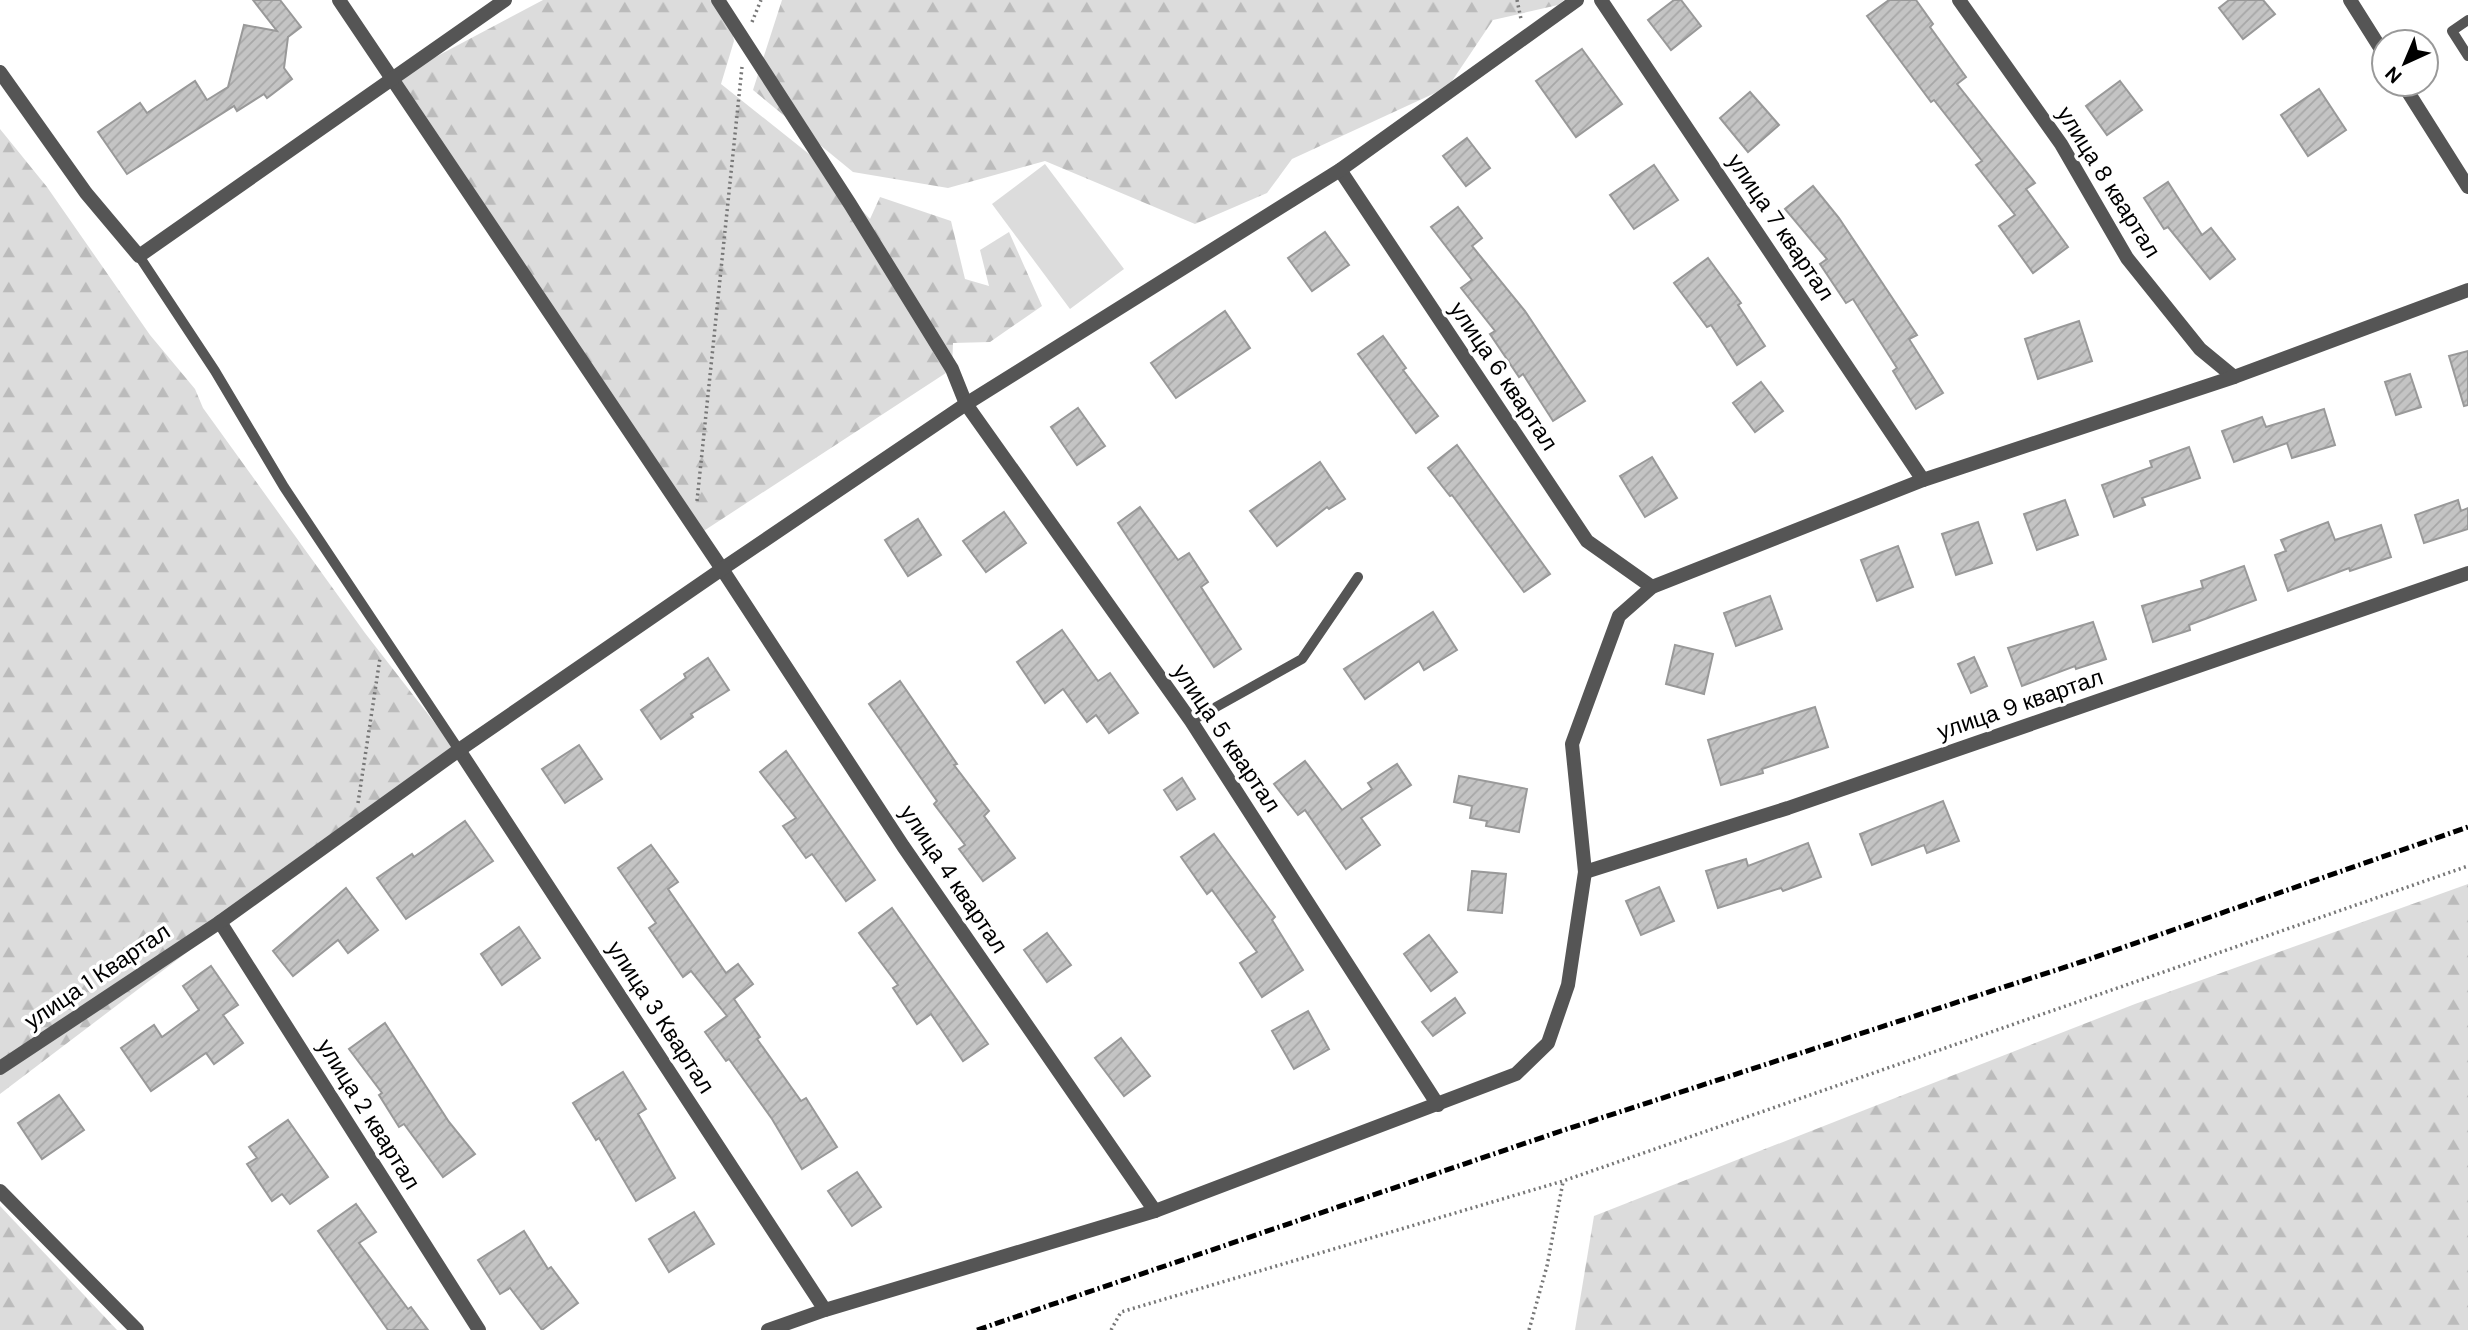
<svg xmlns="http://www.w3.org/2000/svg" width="2468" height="1330" font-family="'DM Sans',sans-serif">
<defs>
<pattern id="forest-firs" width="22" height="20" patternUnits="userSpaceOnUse" patternTransform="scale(1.75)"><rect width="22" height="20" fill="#dcdcdc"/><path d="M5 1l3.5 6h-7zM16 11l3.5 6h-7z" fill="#bbb"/></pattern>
<pattern id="building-hatch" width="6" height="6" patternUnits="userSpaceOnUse" patternTransform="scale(1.75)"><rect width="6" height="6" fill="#c4c4c4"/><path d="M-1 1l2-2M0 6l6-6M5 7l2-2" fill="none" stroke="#a7a7a7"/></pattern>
</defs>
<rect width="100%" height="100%" fill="#fff"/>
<!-- green -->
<path fill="#dcdcdc" d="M1045,164l79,105 -54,40 -78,-105z"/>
<!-- forest -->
<g fill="url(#forest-firs)">
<path d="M543,0h183l8,41 -13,43 93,74 56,61 10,-22 71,24 14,58 24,7 -9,-36 29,-18 33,74 -52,36 -37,1 -1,26 -253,165 -305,-455z"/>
<path d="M782,0h782l-6,5 -65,15 -45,67 -156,72 -25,34 -72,31 -150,-63 -97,27 -95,-16 -100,-82z"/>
<path d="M0,129l47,58 103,148 45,54 8,19 162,225 90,116 -455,345z"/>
<path d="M2468,884v446h-893l19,-114 541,-212z"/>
<path d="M0,1206l117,124h-117z"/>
</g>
<!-- building -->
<g fill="url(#building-hatch)" stroke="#999" stroke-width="2">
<path d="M253,0h27l21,27 -13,10 -4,31 8,11 -25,19 -3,-4 -27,17 -3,-5 -107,68 -29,-42 42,-29 7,10 48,-32 12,19 21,-13 16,-62 33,6z"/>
<path d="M1674,0h7l20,26 -30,24 -23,-30z"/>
<path d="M1889,0h27l17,24 -3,3 36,50 -9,7 78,99 -9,6 42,58 -35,26 -34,-47 16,-11 -39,-50 6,-4 -48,-61 -3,2 -64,-86z"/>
<path d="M2229,0h34l12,14 -32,25 -24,-31z"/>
<path d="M1582,49l40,55 -46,33 -40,-56z"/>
<path d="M2120,81l22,29 -35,25 -21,-29z"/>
<path d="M2319,89l27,41 -38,26 -27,-41z"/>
<path d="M1750,92l29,33 -31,27 -28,-34z"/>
<path d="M1467,138l23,30 -24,18 -23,-30z"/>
<path d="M1654,165l24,35 -44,29 -24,-34z"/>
<path d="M2168,182l34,53 9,-7 24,31 -25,20 -42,-52 -4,2 -20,-31z"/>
<path d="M1813,186l26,32 78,117 -8,4 34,54 -27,16 -23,-38 4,-3 -44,-69 -7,4 -26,-39 7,-5 -42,-50z"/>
<path d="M1458,207l24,31 -10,8 53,65 60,90 -32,20 -30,-47 -4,3 -29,-43 5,-3 -34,-43 11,-8 -41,-53z"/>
<path d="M1325,232l24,33 -37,26 -24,-33z"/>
<path d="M1708,258l33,45 -3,2 27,41 -28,19 -26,-40 -4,2 -33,-44z"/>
<path d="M1225,311l25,37 -74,50 -25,-35z"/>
<path d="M2079,321l13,40 -54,18 -13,-40z"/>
<path d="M1383,336l23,32 -3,2 35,46 -22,17 -58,-79z"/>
<path d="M2468,351v54l-4,1 -15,-50z"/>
<path d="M2410,374l11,33 -25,8 -11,-33z"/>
<path d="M1761,382l22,29 -28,21 -22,-29z"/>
<path d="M1078,408l27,38 -28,19 -26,-38z"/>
<path d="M2324,409l11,36 -43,13 -5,-15 -53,19 -12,-31 40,-14 4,10z"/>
<path d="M1457,445l93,129 -26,18 -72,-97 -2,1 -22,-28z"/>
<path d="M2189,447l11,31 -58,20 3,7 -31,12 -12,-32 50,-18 -2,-6z"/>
<path d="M1652,457l25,41 -32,19 -25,-41z"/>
<path d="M1320,462l25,37 -16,10 -2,-2 -50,39 -27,-35z"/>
<path d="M2065,500l13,35 -41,15 -13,-36z"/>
<path d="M2458,500l3,11 7,-3v21l-44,14 -9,-28z"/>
<path d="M1140,507l38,53 11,-7 19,29 -7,5 40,62 -27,18 -96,-144z"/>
<path d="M1004,512l22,31 -40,29 -23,-31z"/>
<path d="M918,519l23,36 -33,21 -23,-36z"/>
<path d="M1978,522l14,41 -36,12 -14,-41z"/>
<path d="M2328,522l7,18 46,-15 10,32 -41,14 -1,-3 -61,23 -13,-36 11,-4 -5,-11z"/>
<path d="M1898,546l15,41 -36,14 -16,-41z"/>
<path d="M2244,566l12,34 -67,25 1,5 -37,12 -11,-36 61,-18 -2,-7z"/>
<path d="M1770,596l12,33 -46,17 -12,-33z"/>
<path d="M1433,612l24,38 -33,20 -5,-9 -54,38 -21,-30z"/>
<path d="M2093,622l13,37 -30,10 -1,-3 -53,20 -14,-38z"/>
<path d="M1062,630l36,51 12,-8 28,40 -29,20 -13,-18 -9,7 -24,-33 -18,14 -28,-41z"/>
<path d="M1675,645l38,9 -9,40 -38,-10z"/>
<path d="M1974,657l13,29 -16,7 -13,-29z"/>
<path d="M708,658l21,32 -38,24 2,3 -32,22 -20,-29 45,-32 -2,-4z"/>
<path d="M900,681l57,83 -3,1 35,46 -5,5 31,42 -32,23 -24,-32 6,-4 -31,-41 3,-3 -68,-97z"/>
<path d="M1815,707l13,40 -66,22 1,4 -42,12 -13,-45z"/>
<path d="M579,745l23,34 -37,24 -23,-34z"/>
<path d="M786,751l89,129 -29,21 -34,-47 -6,4 -23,-32 13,-8 -36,-46z"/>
<path d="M1305,761l37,49 30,-21 -4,-6 29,-19 14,21 -50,33 19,27 -34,24 -41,-59 -7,5 -24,-31z"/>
<path d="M1459,776l68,13 -8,43 -33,-6 1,-5 -17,-3 2,-12 -18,-4z"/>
<path d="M1182,778l13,21 -18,11 -13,-20z"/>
<path d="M1943,801l16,40 -32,12 -3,-8 -52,20 -12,-31z"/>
<path d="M465,821l28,40 -87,58 -29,-41 35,-24 2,3z"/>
<path d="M1214,834l61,83 -3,3 31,50 -41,27 -22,-34 17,-11 -45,-62 -5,4 -26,-37z"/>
<path d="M1808,843l13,34 -38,14 -2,-3 -63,20 -12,-37 40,-12 2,7z"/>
<path d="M651,845l27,37 -10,7 58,84 12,-9 15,20 -19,15 26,38 -3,2 44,62 5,-3 31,49 -35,22 -30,-50 -43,-60 -3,2 -21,-29 22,-16 -36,-45 -8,6 -34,-49 7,-5 -38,-55z"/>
<path d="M1472,871l34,3 -4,39 -34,-3z"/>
<path d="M1659,887l15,34 -33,14 -15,-34z"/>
<path d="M346,888l32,42 -30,23 -10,-13 -45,36 -20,-25z"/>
<path d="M892,908l96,136 -25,17 -32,-47 -14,10 -24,-36 5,-3 -39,-52z"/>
<path d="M519,927l21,31 -38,27 -21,-31z"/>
<path d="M1047,933l24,32 -24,17 -23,-32z"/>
<path d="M1429,935l28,37 -26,19 -27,-37z"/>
<path d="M211,966l27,39 -15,10 20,28 -29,21 -8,-11 -55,38 -30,-43 33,-23 8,12 37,-27 -16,-24z"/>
<path d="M1455,998l10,15 -32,23 -11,-14z"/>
<path d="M1308,1011l21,38 -35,20 -22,-38z"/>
<path d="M385,1023l64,99 26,32 -32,23 -39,-53 -5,3 -20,-32 3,-2 -33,-44z"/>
<path d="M1121,1038l29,38 -26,20 -29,-38z"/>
<path d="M623,1072l23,37 -8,5 37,64 -39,23 -37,-63 -3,2 -23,-37z"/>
<path d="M59,1095l25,35 -42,29 -24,-36z"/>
<path d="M288,1120l40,57 -38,27 -8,-10 -10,7 -25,-37 10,-6 -8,-11z"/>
<path d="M857,1172l24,35 -29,19 -24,-35z"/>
<path d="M356,1204l20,28 -17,11 49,66 3,-2 17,23h-40l-70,-99z"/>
<path d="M694,1212l20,32 -45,28 -20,-33z"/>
<path d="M524,1231l24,38 3,-2 27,36 -36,27 -32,-42 -10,6 -22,-34z"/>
</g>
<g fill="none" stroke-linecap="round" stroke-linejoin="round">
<!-- path -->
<g stroke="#777" stroke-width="3.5" stroke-dasharray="2 3.5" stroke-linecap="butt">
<path d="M1517,0l4,19"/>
<path d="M752,22l9,-22"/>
<path d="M697,501l45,-434"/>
<path d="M358,803l22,-145"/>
<path d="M1111,1330l10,-18 442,-131 905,-315"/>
<path d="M1529,1330l18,-64 16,-84"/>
</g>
<!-- service -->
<g stroke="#555" stroke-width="10">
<path d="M2468,20l-16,11 16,25"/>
<path d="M139,256l76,115 69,116 175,263"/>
<path d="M1191,721l111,-62 56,-82"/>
</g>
<!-- minor -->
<g stroke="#555" stroke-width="14">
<path d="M339,0l383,569 181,277 252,365"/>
<path d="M718,0l132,204 102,165 14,35 225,317 247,384"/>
<path d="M1601,0l322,480"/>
<path d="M1959,0l102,144 66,114 73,91 34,28"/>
<path d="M2350,0l34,54"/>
<path d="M0,72l86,121 53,63 366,-256"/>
<path d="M2403,84l65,103"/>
<path d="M1340,170l247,371 65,46"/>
<path d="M459,750l366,560"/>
<path d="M1585,872l203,-64 680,-235"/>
<path d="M220,922l259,408"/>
<path d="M0,1068l220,-146 239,-172 263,-181 244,-165 374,-234 237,-170"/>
<path d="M0,1191l137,139"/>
<path d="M768,1330l57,-20 330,-99 361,-137 32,-31 20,-58 17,-113 -13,-128 47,-128 33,-29 271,-107 311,-103 234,-87"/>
</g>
<!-- rail -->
<path stroke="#000" stroke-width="5" stroke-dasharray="10 3.5 2 3.5" stroke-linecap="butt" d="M977,1330l584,-199 523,-170 384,-134"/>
</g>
<g text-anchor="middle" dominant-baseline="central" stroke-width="7" stroke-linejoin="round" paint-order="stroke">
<!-- street labels -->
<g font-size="23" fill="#000" stroke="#fff">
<text transform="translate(2109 182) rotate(58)">улица 8 квартал</text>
<text transform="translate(1781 227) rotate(56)">улица 7 квартал</text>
<text transform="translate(1504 376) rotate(56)">улица 6 квартал</text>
<text transform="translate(2020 704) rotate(-19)">улица 9 квартал</text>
<text transform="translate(1227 738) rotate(56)">улица 5 квартал</text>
<text transform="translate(954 879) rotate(56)">улица 4 квартал</text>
<text transform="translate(97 976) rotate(-34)">улица 1 Квартал</text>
<text transform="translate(661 1017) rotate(57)">улица 3 Квартал</text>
<text transform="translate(369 1114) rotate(58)">улица 2 квартал</text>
</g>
</g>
<!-- north arrow -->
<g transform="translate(2405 63) rotate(224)"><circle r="33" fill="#ffffff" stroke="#999999" stroke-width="2"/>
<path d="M0-5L12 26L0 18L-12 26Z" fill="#000000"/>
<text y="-10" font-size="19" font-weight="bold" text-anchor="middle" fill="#000000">N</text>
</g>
</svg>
